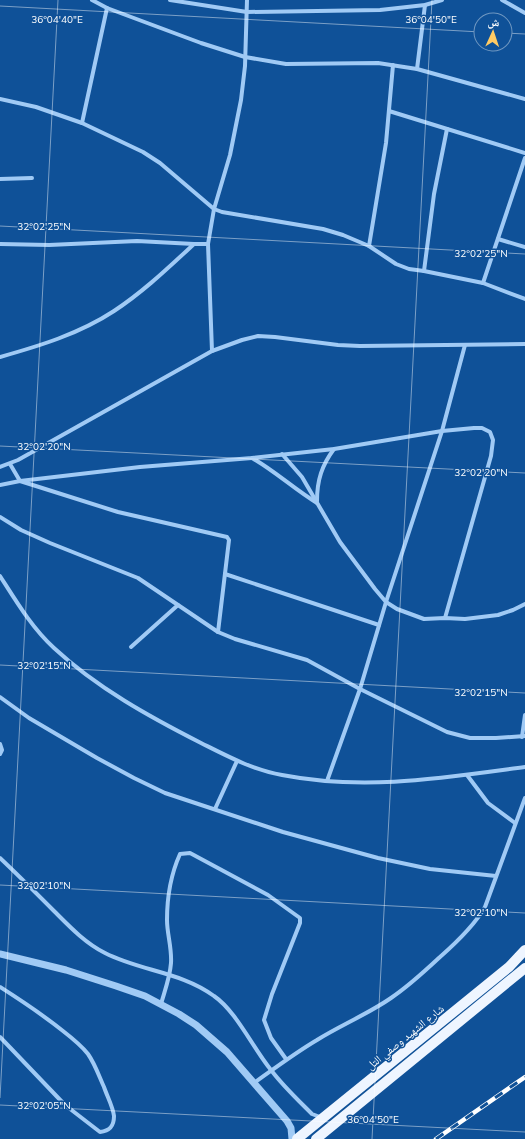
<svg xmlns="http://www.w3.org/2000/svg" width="525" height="1139" font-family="Mulish,'Noto Naskh Arabic',sans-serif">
<rect width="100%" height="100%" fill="#0f5198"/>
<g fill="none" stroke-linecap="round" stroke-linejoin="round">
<!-- minor -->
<g stroke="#a0caf5" stroke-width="4">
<path d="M92,0l15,8 59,22 35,13 44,14 41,7 92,-1 39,6 108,30"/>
<path d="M170,0l77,12 133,-2 45,-5 17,-5"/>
<path d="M502,0l23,13"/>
<path d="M417,69l8,-64"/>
<path d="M0,99l36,8 46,16 61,29 17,11 54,46 8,3 101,17 20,6 26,11 27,18 13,5 15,2 59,12 42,16"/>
<path d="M389,111l136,42"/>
<path d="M82,123l25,-115"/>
<path d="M0,179l32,-1"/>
<path d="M498,239l27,8"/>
<path d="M0,244l49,1 88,-4 57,3h14"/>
<path d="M369,246l17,-103 7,-78"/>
<path d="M424,271l10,-77 13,-65"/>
<path d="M483,283l42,-125"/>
<path d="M212,351l-4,-107 6,-35 16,-54 11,-55 4,-34 2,-66"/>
<path d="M0,357c39,-11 79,-23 114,-46 29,-19 54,-43 80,-67"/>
<path d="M282,454l20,23 38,65 35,47 11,13 11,7 27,10 21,-1 20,1 33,-4 15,-5 12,-6"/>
<path d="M252,458c23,13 42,31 65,45"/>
<path d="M10,464l10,17 98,31 109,25 2,3 -11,92"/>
<path d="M0,467l18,-7 194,-109 30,-11 16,-4 17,1 63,8 22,1 165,-2"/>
<path d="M0,485l20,-4 120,-14 112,-9 82,-9 108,-18 32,-3h8l8,4 3,8 -2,16 -46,162"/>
<path d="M317,501c0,-21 5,-36 17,-52"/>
<path d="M0,517l21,13 29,13 88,35 80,54 17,7 72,21 53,29 87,43 23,6h26l29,-2"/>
<path d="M225,574l154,51"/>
<path d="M0,576c16,25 32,52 54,72 43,40 96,69 147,95 26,13 52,27 81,32 82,16 161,3 243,-8"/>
<path d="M131,647l47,-42"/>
<path d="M0,697l29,21 68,40 37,20 31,15 118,39 95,26 52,11 66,7"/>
<path d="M522,737l3,-22"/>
<path d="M0,744l2,6 -2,4"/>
<path d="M467,775l21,28 27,20"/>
<path d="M327,781l33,-92 26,-87 56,-171 23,-86"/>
<path d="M215,809l22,-48"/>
<path d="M0,858c18,17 36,35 54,53 15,15 31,32 51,42 35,18 77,19 109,43 22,15 39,52 57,74 12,16 27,30 41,44l8,3"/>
<path d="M0,987c22,14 43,28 63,44 9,7 18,14 25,23 7,10 11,22 16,33 3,9 9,20 10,29 0,10 -4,15 -14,16l-35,-27 -65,-68"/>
<path d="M161,1004c4,-14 9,-27 10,-41 1,-15 -4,-29 -4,-43 0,-21 4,-46 13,-66l10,-1 78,42 32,23v5l-28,71 -8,26 7,18 15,21"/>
<path d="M254,1083c21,-15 41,-30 63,-43 24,-15 51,-26 74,-42 18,-12 34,-27 49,-41 17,-15 34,-31 45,-50l40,-109"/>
</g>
<!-- tertiary -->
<path stroke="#a0caf5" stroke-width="7" d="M0,954l66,16 50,16 29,10 34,18 17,11 31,27 60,69 4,7 1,11"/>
<!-- primary -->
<g stroke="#eef5ff" stroke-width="10">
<path d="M297,1139l212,-172 16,-17"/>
<path d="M316,1139l209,-171"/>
</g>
<!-- rail casing -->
<g stroke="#fff" stroke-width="4.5">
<path id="rail" d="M436,1139l89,-62"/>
</g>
<!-- rail -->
<use href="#rail" stroke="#0f5198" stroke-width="3" stroke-dasharray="9" stroke-linecap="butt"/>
</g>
<!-- ticks -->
<path fill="none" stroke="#fff" stroke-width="1" stroke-opacity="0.45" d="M0,6l481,26M505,33l20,1M0,226l525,28M0,446l525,27M0,665l525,28M0,885l525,28M0,1098l58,-1098M0,1105l525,27M372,1139l60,-1139"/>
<g text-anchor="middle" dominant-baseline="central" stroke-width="3" stroke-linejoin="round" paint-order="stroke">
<!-- street labels -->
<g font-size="11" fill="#fff" stroke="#0f5198">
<text transform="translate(405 1037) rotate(-39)">شارع الشهيد وصفي التل</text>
</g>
</g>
<g font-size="10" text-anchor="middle" fill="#fff" stroke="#0f5198" stroke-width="3" stroke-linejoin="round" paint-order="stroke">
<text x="57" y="23">36°04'40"E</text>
<text x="431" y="23">36°04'50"E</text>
<text x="44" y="230">32°02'25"N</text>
<text x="481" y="257">32°02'25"N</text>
<text x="44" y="450">32°02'20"N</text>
<text x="481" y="476">32°02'20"N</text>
<text x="44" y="669">32°02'15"N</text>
<text x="481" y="696">32°02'15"N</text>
<text x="44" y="889">32°02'10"N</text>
<text x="481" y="916">32°02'10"N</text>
<text x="44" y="1109">32°02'05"N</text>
<text x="373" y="1123">36°04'50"E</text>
</g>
<!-- north arrow -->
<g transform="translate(493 32) rotate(3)"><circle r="19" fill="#0f5198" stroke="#6f97c1"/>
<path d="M0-3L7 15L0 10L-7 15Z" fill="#ffcb64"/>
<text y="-6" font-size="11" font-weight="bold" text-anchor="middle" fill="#ffffff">ش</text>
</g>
</svg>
